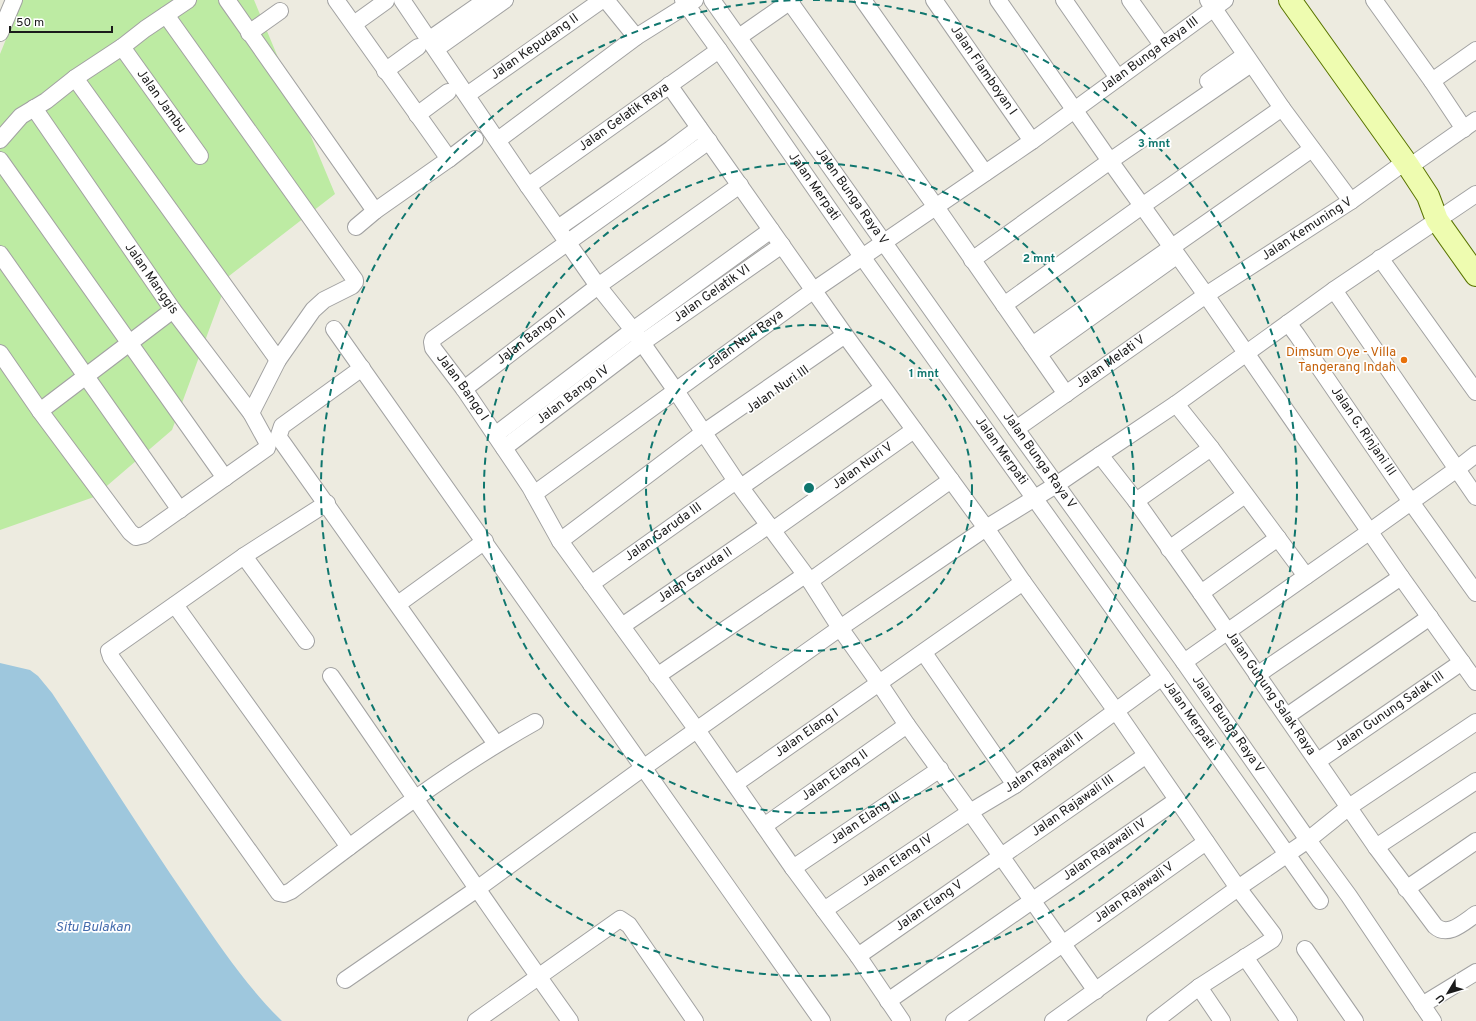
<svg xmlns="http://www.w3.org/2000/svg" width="1476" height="1021" font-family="Overpass,sans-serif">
<rect width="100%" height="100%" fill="#edebe0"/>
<!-- grass -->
<path fill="#bdeba3" d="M22,0h232l81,194 -106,82 -57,154 -78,67 -94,33v-476z"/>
<!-- water -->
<path fill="#9ec7dd" d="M0,663l30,7 8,6 14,17c48,72 93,145 143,217 26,38 53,78 87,111h-282z"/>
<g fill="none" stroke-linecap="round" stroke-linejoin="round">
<!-- minor casing -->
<g stroke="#a2a2a2" stroke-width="18">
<g id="minor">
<path d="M227,0l148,211"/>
<path d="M336,0l113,159 -74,52 -19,16"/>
<path d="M402,0l126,186 70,100 35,44 43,61 60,90 74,100 30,47 39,55 28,42 63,87 126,179"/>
<path d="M606,0l30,37"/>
<path id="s1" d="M683,0l36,50 144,208 299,419 158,224"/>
<path id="s2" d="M712,0l304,429 168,233 124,178 41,56 84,125"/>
<path d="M863,0l122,173"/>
<path id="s3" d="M934,0l98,141"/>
<path d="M998,0l112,161 96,134 195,282 75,105"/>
<path d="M1064,0l54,78"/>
<path d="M1130,0l32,45"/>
<path d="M1208,0l74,108 69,93"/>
<path d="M1374,0l58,81 32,48"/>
<path d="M790,2l146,205 130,187"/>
<path d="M166,15l189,265v2l-3,4 -28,14 -11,10 -35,50 -27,53"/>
<path d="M354,24l32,-23"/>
<path d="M0,33l14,-33"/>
<path d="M249,33l31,-22"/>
<path d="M739,37l53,-37"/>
<path d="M430,39l56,-39"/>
<path id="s4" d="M122,47l78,109"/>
<path d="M436,49l69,-49"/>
<path d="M385,71l33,-24"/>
<path d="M75,78l203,282"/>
<path d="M1208,81l37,-26"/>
<path d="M1432,81l44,-31"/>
<path d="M669,85l176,250 141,193 37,54 93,129 122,177 35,46 1,3 -2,3 -73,47 -44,34"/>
<path id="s5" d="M467,95l135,-95"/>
<path d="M417,115l31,-23"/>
<path d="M0,140l21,-24 25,-15 29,-23 47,-31 23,-18 43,-29"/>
<path d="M498,140l138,-103 59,-37"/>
<path id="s6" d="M709,141l-276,198 -1,3 1,6 31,41 52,77 14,21 30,54 137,189 96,138 65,88 44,65"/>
<path d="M449,159l26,-20"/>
<path d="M0,160l225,318"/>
<path d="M1409,167l67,-47"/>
<path id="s7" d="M528,186l191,-136"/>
<path d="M558,228l113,-79 28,-21"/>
<path d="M0,254l180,256"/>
<path d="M1380,258l96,134"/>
<path d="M972,260l138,-99 141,-97"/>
<path d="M1334,290l142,207"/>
<path d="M1004,305l138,-99 140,-98"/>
<path id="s8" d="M1288,323l9,12 114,167 65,91"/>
<path d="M334,329l488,692"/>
<path d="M1032,345l280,-196"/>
<path d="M0,353l40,58 90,121 6,5 8,-2 123,-87 1,-4 -17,-31 -78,-103 -139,-202"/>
<path d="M1039,354l136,-97"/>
<path d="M362,368l-80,58 -3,9 1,4 216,305"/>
<path id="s9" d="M464,389l134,-103 142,-101"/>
<path d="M1176,404l35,44 95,128"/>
<path d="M40,411l133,-101"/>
<path id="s10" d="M1016,429l190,-134 145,-94 54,-39"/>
<path d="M495,435l138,-105 138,-100"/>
<path id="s11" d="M504,448l138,-105 140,-98"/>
<path id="s12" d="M1100,455l36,46 65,92 175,254 59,79c13,12 29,-4 41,-12"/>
<path d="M741,487l142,-99"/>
<path id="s13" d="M534,494l280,-204 218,-149 193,-141"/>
<path d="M1136,501l75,-53"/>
<path d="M327,503l-83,53 -135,95 2,6 168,236 5,1 7,-3c79,-60 158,-121 244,-169"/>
<path id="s14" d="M773,530l141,-100"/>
<path d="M560,541l143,-108 142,-98"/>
<path d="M1169,549l76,-54"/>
<path d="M244,556l62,85"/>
<path d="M810,581l141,-101"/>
<path id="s15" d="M591,584l145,-103"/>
<path d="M1201,593l77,-55"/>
<path d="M398,604l87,-63"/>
<path d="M175,605l174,242"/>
<path id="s16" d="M622,626l147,-101"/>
<path d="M924,653l91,132"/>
<path d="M1184,662l185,-130 88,-63 19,-15"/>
<path d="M1257,675l144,-98"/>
<path d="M331,676c80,115 157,231 239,345"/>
<path d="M657,676l148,-101"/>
<path d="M1287,716l143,-99"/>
<path id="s17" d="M1318,761l144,-99"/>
<path id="s18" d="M735,784l288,-202"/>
<path id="s19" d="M764,826l143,-101"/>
<path d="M1376,847l100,-66"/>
<path id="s20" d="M793,868l147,-99"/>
<path d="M1406,889l70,-48"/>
<path id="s21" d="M824,910l146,-98 45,-27 147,-108"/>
<path d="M1305,949l50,72"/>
<path id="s22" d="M858,956l287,-200"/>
<path d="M1245,957l44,64"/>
<path d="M345,980l132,-91 166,-121 197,-140 146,-100 70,-43 44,-30 76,-51 158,-114 142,-96"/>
<path d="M1199,987l23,34"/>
<path id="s23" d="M888,1001l289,-201"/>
<path d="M1422,1005l54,-33"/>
<path d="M476,1021l144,-102 9,6 66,96"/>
<path id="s24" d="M954,1021l252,-179"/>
<path d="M1053,1021l185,-133 70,-48 41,-33 127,-85"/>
</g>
</g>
<!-- secondary casing -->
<g stroke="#597401" stroke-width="24">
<path id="secondary" d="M1290,0l119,167 19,29 9,24 39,55"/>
</g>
<!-- minor -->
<use href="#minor" stroke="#fff" stroke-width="16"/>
<!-- secondary -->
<use href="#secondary" stroke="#eefcb0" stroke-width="22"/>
</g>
<!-- distance rings -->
<g fill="none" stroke="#0f766e" stroke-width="2" stroke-dasharray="7 5">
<circle cx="809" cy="488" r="163"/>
<circle cx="809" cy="488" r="325"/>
<path d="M813 0A488 488 0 1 1 805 0"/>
</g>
<!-- markers -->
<circle fill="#e8710a" stroke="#fff" stroke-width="1.5" cx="1404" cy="360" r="4"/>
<g text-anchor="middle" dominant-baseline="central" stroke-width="3.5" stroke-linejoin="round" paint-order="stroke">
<!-- street labels -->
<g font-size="13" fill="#1b1b1b" stroke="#fff">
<text stroke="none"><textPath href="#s5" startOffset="83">Jalan Kepudang II</textPath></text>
<text stroke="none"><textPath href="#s13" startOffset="756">Jalan Bunga Raya III</textPath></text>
<text stroke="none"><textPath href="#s3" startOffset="86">Jalan Flamboyan I</textPath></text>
<text stroke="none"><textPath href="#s4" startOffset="67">Jalan Jambu</textPath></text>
<text stroke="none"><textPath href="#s7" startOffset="118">Jalan Gelatik Raya</textPath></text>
<text stroke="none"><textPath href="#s1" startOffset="228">Jalan Merpati</textPath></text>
<text stroke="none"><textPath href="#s2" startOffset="241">Jalan Bunga Raya V</textPath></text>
<text stroke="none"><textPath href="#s10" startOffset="353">Jalan Kemuning V</textPath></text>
<text transform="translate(151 279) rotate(55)">Jalan Manggis</text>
<text stroke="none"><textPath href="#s11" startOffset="259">Jalan Gelatik VI</textPath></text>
<text stroke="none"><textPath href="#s9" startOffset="85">Jalan Bango II</textPath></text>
<text stroke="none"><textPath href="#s13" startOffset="261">Jalan Nuri Raya</textPath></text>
<text stroke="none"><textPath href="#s10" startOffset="116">Jalan Melati V</textPath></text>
<text stroke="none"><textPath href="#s6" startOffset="398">Jalan Bango I</textPath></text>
<text transform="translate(778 390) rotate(-35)">Jalan Nuri III</text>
<text stroke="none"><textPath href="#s11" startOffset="87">Jalan Bango IV</textPath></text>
<text stroke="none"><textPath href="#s8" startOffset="132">Jalan G. Rinjani III</textPath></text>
<text stroke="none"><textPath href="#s1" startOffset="552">Jalan Merpati</textPath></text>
<text stroke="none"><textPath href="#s2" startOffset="565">Jalan Bunga Raya V</textPath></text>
<text stroke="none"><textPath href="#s14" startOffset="110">Jalan Nuri V</textPath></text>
<text stroke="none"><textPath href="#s15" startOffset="89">Jalan Garuda III</textPath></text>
<text stroke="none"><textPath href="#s16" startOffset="89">Jalan Garuda II</textPath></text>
<text stroke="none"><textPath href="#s12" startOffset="293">Jalan Gunung Salak Raya</textPath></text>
<text stroke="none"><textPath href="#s17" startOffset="87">Jalan Gunung Salak III</textPath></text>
<text stroke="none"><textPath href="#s1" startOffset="876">Jalan Merpati</textPath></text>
<text stroke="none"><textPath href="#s2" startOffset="889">Jalan Bunga Raya V</textPath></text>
<text stroke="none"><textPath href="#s18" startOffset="88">Jalan Elang I</textPath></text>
<text stroke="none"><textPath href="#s21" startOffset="265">Jalan Rajawali II</textPath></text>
<text stroke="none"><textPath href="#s19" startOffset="87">Jalan Elang II</textPath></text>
<text stroke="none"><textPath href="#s22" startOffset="262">Jalan Rajawali III</textPath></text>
<text stroke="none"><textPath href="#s20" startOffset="88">Jalan Elang III</textPath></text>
<text stroke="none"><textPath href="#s23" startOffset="264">Jalan Rajawali IV</textPath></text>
<text stroke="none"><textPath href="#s21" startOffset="88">Jalan Elang IV</textPath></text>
<text stroke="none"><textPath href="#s24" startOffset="221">Jalan Rajawali V</textPath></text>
<text stroke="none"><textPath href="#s22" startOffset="87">Jalan Elang V</textPath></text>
</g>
<!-- food labels -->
<g font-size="13" fill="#c56008" stroke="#fff" text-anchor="end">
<text x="1396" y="353">Dimsum Oye - Villa<tspan x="1396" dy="15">Tangerang Indah</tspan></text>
</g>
<!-- water labels -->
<g font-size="14" font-style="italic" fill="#456cad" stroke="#fff">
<text x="93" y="927">Situ Bulakan</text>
</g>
</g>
<circle cx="809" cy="488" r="6" fill="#0f766e" stroke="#fff" stroke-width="2"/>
<g font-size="12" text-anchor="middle" font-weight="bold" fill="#0f766e" stroke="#fff" stroke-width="3.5" stroke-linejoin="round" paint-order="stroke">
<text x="1154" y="147">3 mnt</text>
<text x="1039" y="262">2 mnt</text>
<text x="924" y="377">1 mnt</text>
</g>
<!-- north arrow -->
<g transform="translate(1448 993) rotate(232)" stroke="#ffffff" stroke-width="3" paint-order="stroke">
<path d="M0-3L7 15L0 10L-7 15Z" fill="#1b1b1b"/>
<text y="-6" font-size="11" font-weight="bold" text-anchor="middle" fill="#1b1b1b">U</text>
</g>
<!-- scale -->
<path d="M10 26v6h102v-6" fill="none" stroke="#1b1b1b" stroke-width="2"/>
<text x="16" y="26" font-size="12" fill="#1b1b1b" stroke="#ffffff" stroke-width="3" paint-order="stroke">50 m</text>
</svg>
